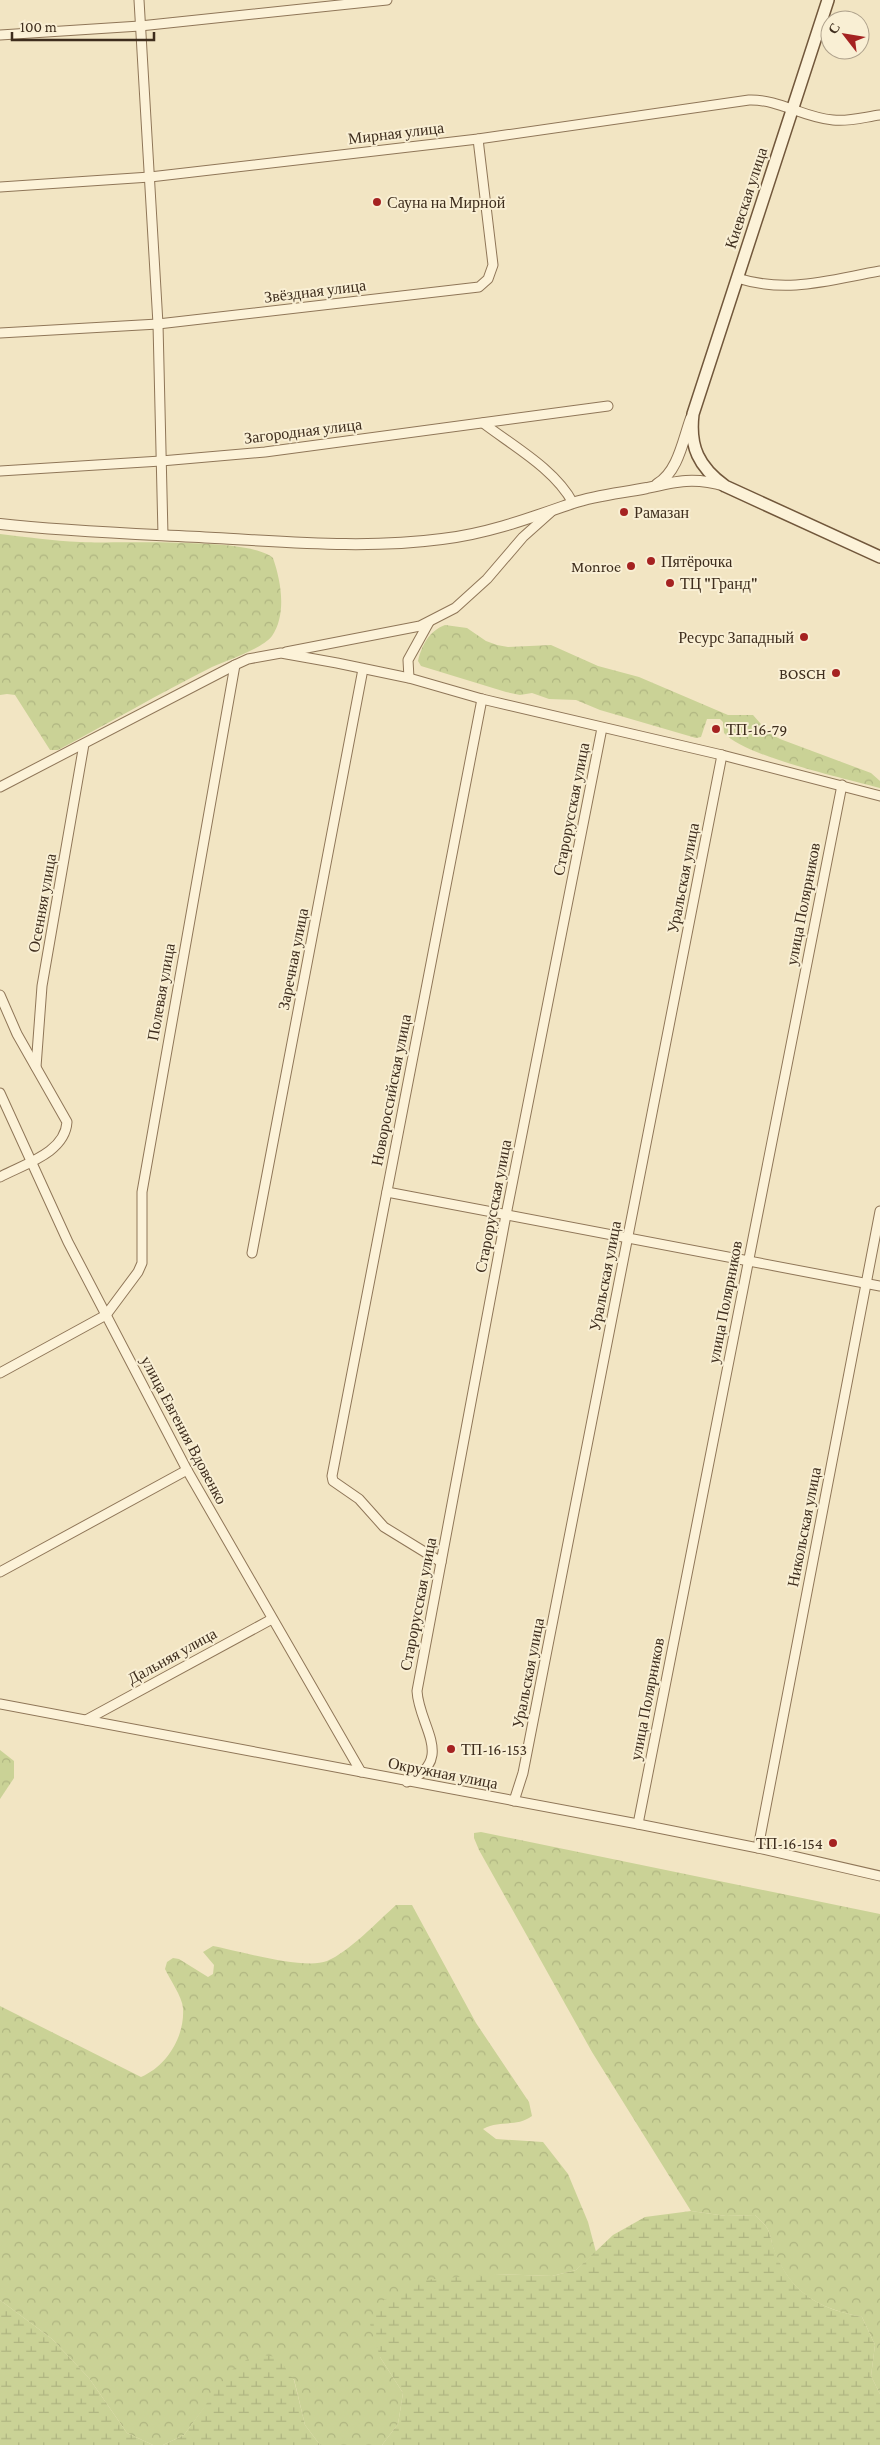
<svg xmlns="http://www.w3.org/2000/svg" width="880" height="2445" font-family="'Crimson Pro',serif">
<defs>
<pattern id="forest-crowns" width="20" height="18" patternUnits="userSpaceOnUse" patternTransform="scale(1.25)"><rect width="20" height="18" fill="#cad296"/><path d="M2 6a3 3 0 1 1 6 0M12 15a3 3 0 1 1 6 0" fill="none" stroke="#afb581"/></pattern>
<pattern id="wetland-marsh" width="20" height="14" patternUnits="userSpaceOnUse" patternTransform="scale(1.25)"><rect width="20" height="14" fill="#cad296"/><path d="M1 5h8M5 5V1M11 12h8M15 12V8" fill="none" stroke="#afb581"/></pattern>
</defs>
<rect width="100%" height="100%" fill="#f2e5c3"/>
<!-- forest -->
<g fill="url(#forest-crowns)">
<path d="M0,534c27,3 53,7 80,8 35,2 172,-5 193,16 8,23 14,56 -1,78 -10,13 -45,24 -60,31 -52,26 -103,56 -154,83h-8l-35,-55 -8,-1 -7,1z"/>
<path d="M445,625l22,3 19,13 11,4 11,2 43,-2 47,21 41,11 89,38h25l16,18 11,6 91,34 9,8v7c-36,-10 -134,-31 -156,-55l-1,-11 -3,-3h-13l-6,18 -5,1 -96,-28 -24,-10 -27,-1 -17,-6 -12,2 -14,-3 -85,-26 -3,-5c4,-16 11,-30 27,-36z"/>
<path d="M0,1750l14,11v17l-14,21z"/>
<path d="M481,1832l399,82v480l-9,-18 4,-31 -13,-28c-41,-8 -69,-22 -86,-62 -9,-22 -1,-22 -21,-40l-29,1 -35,-5 -99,-159 -113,-202 -5,-12v-5z"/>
<path d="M396,1905h16l64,118 53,79 3,14c-16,12 -31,3 -49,13l13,10 47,3 25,32 20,48 8,30 -20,18 -24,6 -57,-2 -115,83 23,36 -5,31 -16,21h-62l-15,-20 -11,-46 -90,29 -20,27 -21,10h-10l-26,-12 -38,-55 -37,-39 -52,-39v-294l141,71c26,-11 44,-41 42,-69 -1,-12 -13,-28 -18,-39l2,-7 6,-4 6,1 29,18 5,-3 1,-9 -11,-13 10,-6c26,5 91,24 114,15 22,-9 51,-40 69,-56z"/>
</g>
<!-- wetland -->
<g fill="url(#wetland-marsh)">
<path d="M691,2211l35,5 29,-1c20,18 12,18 21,39 17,41 45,55 86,63l13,28 -4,31 9,18v51h-498l16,-21 5,-31 -23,-36 -10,-33 14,-24 40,-20 71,-6 57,2 24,-6 37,-35 32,-18z"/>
<path d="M0,2300l52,39 37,39 38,55 26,12h-153z"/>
<path d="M255,2354l22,3 17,23 11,45 15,20h-157l21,-10 46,-64z"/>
</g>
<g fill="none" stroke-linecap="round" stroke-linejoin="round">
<!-- minor casing -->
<g stroke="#8f7658" stroke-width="11">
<g id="minor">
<path d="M139,0l19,324 5,211"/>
<path d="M0,35l140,-9 247,-26"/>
<path d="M0,187l150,-10 328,-38 271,-39c30,-1 55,18 84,20 15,2 32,-3 47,-5"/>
<path d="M737,278c51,16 92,2 143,-7"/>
<path d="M0,333l158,-9 321,-37 9,-8 5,-14 -15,-126"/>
<path d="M483,423c30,23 72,46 90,80"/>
<path d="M0,471l161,-10 104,-9 343,-46"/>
<path d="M286,652l134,-26 35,-18 32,-29 36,-42 28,-25"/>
<path d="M409,678l-1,-18 21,-38"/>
<path d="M0,787l235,-122 13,-6 33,-6 56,10 72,15 73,21 240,56 158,41"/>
<path d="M0,995l17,39 50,88c-2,31 -43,42 -67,55"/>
<path d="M36,1067l6,-81 42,-242"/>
<path d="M0,1093l68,149 119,228 174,302"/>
<path d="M387,1192l493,94"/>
<path d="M252,1253l111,-584"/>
<path d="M0,1373l106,-58 32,-43 4,-9v-71l93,-527"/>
<path d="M441,1562l-57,-35 -25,-28 -26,-18 -1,-5 150,-777"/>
<path d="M0,1572l187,-102"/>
<path d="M0,1704l638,120 120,24 122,28"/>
<path d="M86,1720l186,-101"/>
<path d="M407,1782c49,-23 12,-55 10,-91l89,-476 96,-487"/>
<path d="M514,1801l9,-28 199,-1018"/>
<path d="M638,1824l204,-1039"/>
<path d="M758,1848l122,-637"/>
</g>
</g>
<!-- tertiary casing -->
<g stroke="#8f7658" stroke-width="12">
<g id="tertiary">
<path d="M657,484c21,-12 26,-44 34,-66"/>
<path d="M0,524c72,8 143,10 215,14 75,4 152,11 227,1 45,-5 88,-21 131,-36 24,-8 49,-10 74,-15 30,-7 48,-11 78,-2"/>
</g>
</g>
<!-- secondary casing -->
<g stroke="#71573b" stroke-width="14">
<path id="secondary" d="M828,0l-135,414c-4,33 6,53 32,72l155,71"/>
</g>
<!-- minor -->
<use href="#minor" stroke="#fcf2d8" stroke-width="9"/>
<!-- tertiary -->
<use href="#tertiary" stroke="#fcf2d8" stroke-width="10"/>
<!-- secondary -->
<use href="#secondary" stroke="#fcf2d8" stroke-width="11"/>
</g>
<!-- markers -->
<g fill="#a52221" stroke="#f9efd4" stroke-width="2">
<circle cx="377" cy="202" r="5"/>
<circle cx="624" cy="512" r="5"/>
<circle cx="651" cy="561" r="5"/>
<circle cx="631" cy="566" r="5"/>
<circle cx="670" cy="583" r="5"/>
<circle cx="804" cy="637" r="5"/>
<circle cx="836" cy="673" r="5"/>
<circle cx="716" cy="729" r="5"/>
<circle cx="451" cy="1749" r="5"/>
<circle cx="833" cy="1843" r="5"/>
</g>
<g text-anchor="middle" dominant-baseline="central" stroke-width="4" stroke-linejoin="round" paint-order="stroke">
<!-- street labels -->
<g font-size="16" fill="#3e2d1d" stroke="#f9efd4">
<text transform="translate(396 133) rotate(-7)">Мирная улица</text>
<text transform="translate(746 198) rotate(-72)">Киевская улица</text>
<text transform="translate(315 291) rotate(-7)">Звёздная улица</text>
<text transform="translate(303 431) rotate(-7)">Загородная улица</text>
<text transform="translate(571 809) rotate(-79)">Старорусская улица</text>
<text transform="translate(683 878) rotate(-79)">Уральская улица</text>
<text transform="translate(42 903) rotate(-80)">Осенняя улица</text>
<text transform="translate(803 904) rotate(-79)">улица Полярников</text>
<text transform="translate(293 959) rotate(-79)">Заречная улица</text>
<text transform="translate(161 992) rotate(-80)">Полевая улица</text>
<text transform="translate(391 1090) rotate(-79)">Новороссийская улица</text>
<text transform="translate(493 1206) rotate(-79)">Старорусская улица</text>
<text transform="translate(605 1276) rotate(-79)">Уральская улица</text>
<text transform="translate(725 1302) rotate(-79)">улица Полярников</text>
<text transform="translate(184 1430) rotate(62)">улица Евгения Вдовенко</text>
<text transform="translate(804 1527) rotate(-79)">Никольская улица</text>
<text transform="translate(418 1604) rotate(-79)">Старорусская улица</text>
<text transform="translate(172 1656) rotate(-29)">Дальняя улица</text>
<text transform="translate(528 1673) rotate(-79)">Уральская улица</text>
<text transform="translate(647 1699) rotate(-79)">улица Полярников</text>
<text transform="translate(443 1773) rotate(11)">Окружная улица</text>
</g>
<!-- poi labels -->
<g font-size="16" fill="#3e2d1d" stroke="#f9efd4" text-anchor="start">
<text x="387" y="202">Сауна на Мирной</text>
<text x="634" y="512">Рамазан</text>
<text x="661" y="561">Пятёрочка</text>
<text x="621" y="566" text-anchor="end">Monroe</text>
<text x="680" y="583">ТЦ "Гранд"</text>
<text x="794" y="637" text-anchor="end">Ресурс Западный</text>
<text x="826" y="673" text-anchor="end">BOSCH</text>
<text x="726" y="729">ТП-16-79</text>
<text x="461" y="1749">ТП-16-153</text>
<text x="823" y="1843" text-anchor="end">ТП-16-154</text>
</g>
</g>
<!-- north arrow -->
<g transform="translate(845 35) rotate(301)"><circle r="24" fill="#f9efd4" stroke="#aea18b"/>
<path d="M0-4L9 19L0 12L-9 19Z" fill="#a52221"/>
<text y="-8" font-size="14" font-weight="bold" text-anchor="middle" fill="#3e2d1d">С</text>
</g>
<!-- scale -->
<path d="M12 32v8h142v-8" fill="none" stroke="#3e2d1d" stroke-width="2.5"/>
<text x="20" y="32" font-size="15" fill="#3e2d1d" stroke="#f9efd4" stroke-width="4" paint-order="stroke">100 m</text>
</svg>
